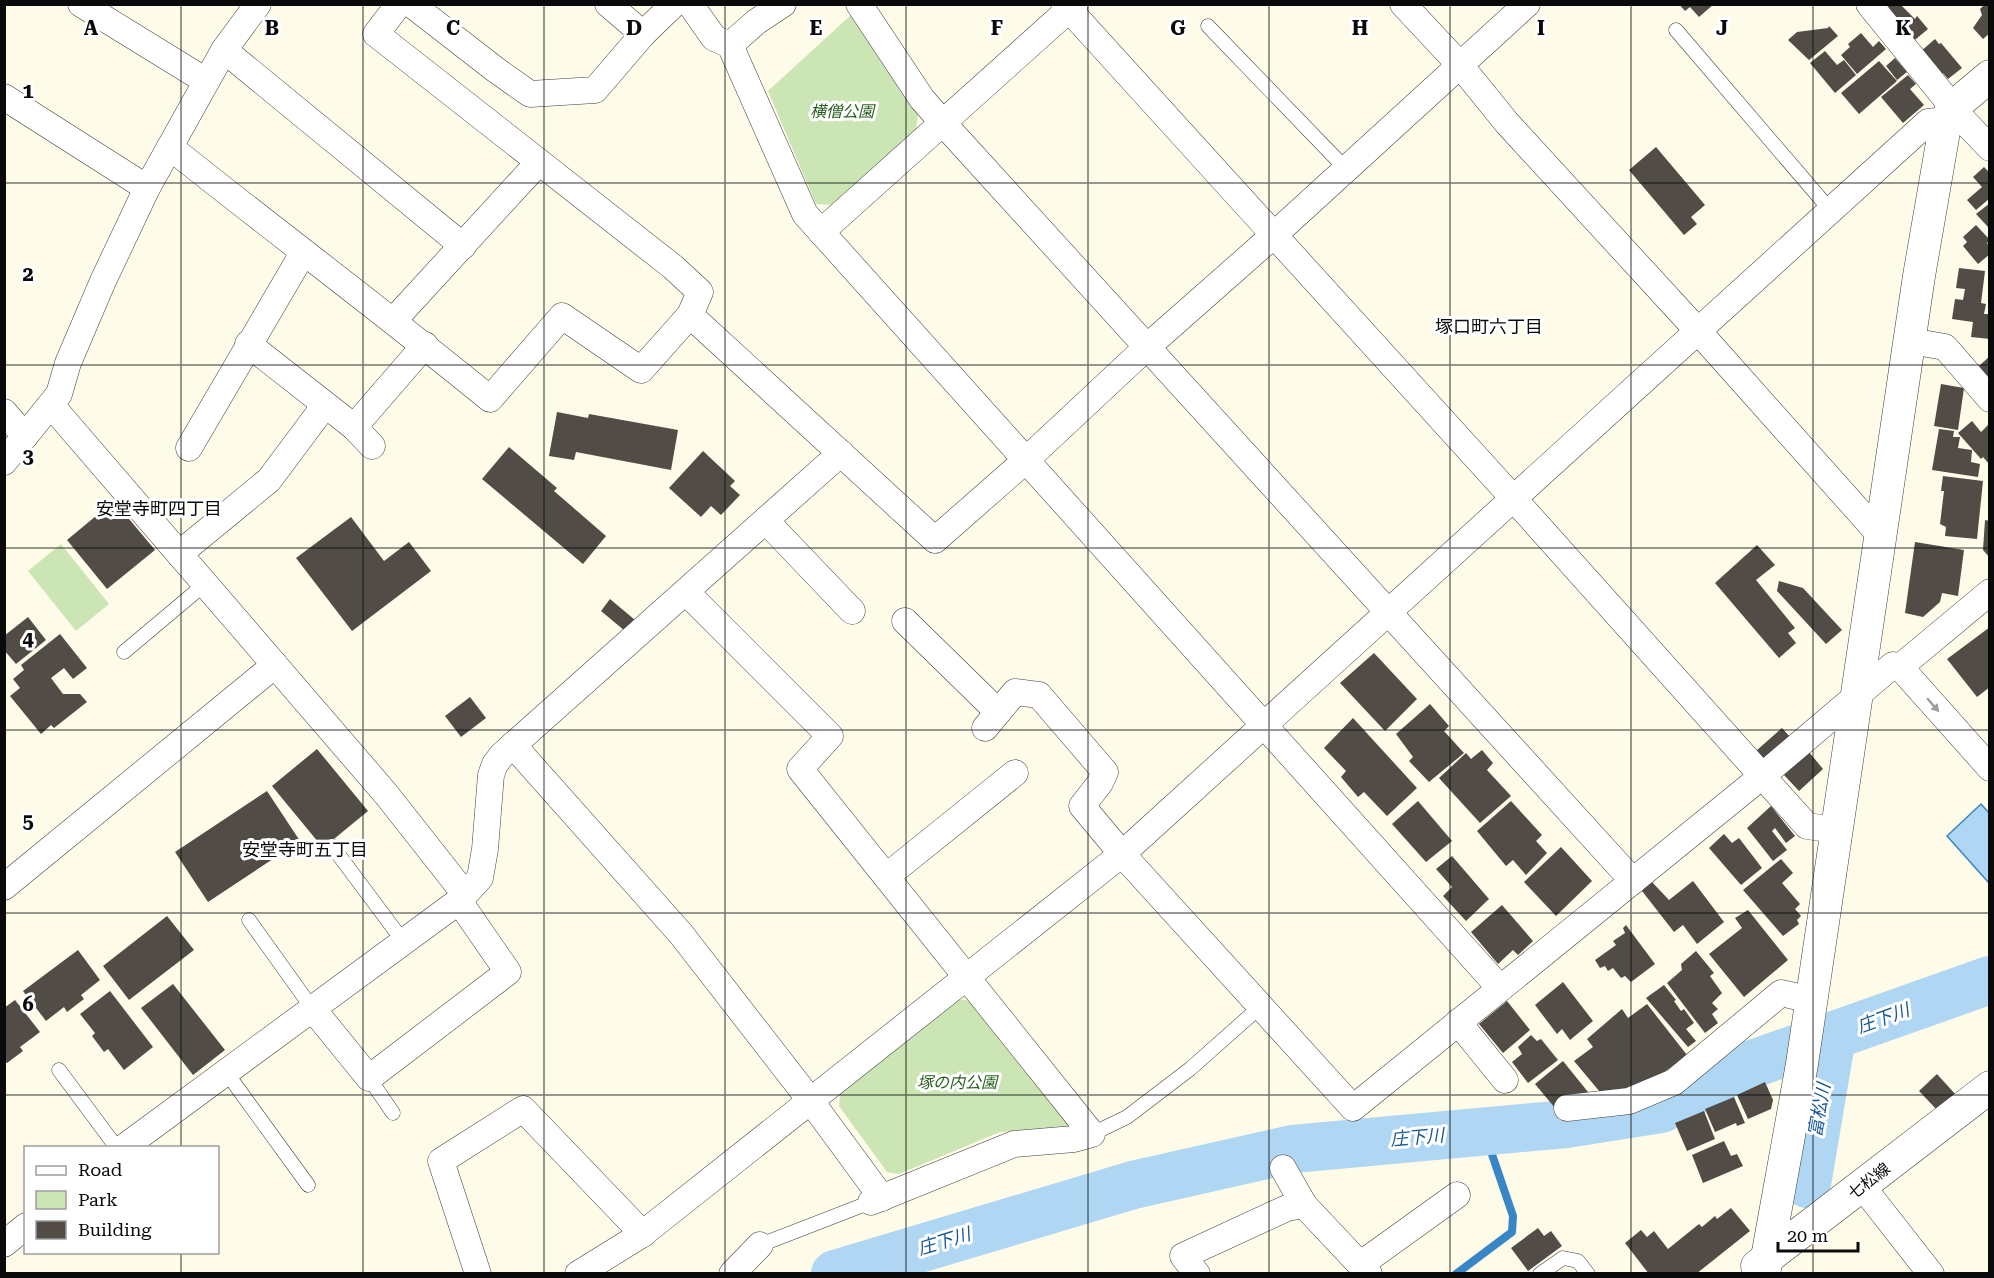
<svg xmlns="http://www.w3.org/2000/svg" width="1994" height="1278" font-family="'Roboto Serif','Noto Sans JP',serif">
<rect width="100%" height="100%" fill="#fefbe8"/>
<!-- green -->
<g fill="#cbe6b4">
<path d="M851,15l67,100 -2,15 -85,75 -15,-1 -48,-113z"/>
<path d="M61,544l48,60 -33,27 -48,-60z"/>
<path d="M959,999l15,3 99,125 -73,5 -101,42 -12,-2 -48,-66 1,-12z"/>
</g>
<!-- water -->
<path fill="#afd6f3" stroke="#3986c7" stroke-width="1.5" d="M1981,804l8,9v70l-42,-47z"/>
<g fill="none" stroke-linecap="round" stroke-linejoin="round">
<!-- stream -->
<path stroke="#3986c7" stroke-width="8" d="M1456,1274l56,-42 1,-16 -29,-85"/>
<!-- river -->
<g stroke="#afd6f3" stroke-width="48">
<path d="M1807,1184l25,-148"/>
<path d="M835,1274l298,-89 160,-36 273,-25 95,-15 69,-37 260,-92"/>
</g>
</g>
<!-- building -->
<g fill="#524c47">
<path d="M1679,4h35l-15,13 -9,-10 -5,4z"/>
<path d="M1876,4h24l15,15 2,-3 11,13 -18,15z"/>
<path d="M1985,4h5v29l-7,6 -10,-11 9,-13 -2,-6z"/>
<path d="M1829,26l9,10 -29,24 -21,-20 9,-8 31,-4z"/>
<path d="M1861,33l12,14 6,-6 7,8 -29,25 -16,-19 9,-8 -2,-3z"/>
<path d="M1935,39l4,5 2,-1 21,25 -14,11 -5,-6 -2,3 -21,-24z"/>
<path d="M1825,51l12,14 7,-5 12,15 -21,18 -25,-30z"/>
<path d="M1895,58l12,14 -10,8 -11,-14z"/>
<path d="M1879,61l18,20 -38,33 -18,-21z"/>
<path d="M1908,75l8,9 -6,5 14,16 -21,18 -22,-26z"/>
<path d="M1656,147l49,58 -14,12 6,7 -13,11 -55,-65z"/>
<path d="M1984,167l6,6v25l-14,12 -9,-10 15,-13 -9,-10z"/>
<path d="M1990,203v23l-2,1 -12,-13z"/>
<path d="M1976,225l14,15 -3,3 3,4v7l-12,10 -15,-18 4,-4 -4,-5z"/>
<path d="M1959,268l26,3 -4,32 5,1 -2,10h6v25l-19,-2 2,-15 -21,-3 3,-20 8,1 2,-11 -9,-1z"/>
<path d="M1990,356v23l-11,-13z"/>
<path d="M1941,384l23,4 -6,42 -24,-4z"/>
<path d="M557,412l31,6 1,-4 89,16 -7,40 -95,-18 -2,8 -25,-4z"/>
<path d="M1972,421l9,11 7,-7 2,1v39l-7,-8 -2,2 -23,-26z"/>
<path d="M1939,429l15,2 -1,6h7l-2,11 14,2 -1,12 9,2 -2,13 -46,-7z"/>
<path d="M509,447l48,41 -3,3 52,45 -23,28 -101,-85z"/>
<path d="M703,451l32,30 -5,5 10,9 -19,20 -10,-9 -10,11 -32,-29z"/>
<path d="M1943,476l40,5 -6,58 -32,-3 1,-9 -6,-3 4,-33h-3z"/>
<path d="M114,501l41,49 -48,39 -40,-49z"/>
<path d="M351,517l33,44 25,-19 22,29 -79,60 -56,-73z"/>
<path d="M1985,520l5,1v37l-7,-8z"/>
<path d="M1915,542l49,8 -6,46 -16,-3 -2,9 -17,15 -18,-4z"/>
<path d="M1757,545l18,20 -19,15 39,48 -7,5 8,10 -17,15 -64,-75z"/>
<path d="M1779,581l24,7 39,42 -16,14 -49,-53z"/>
<path d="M610,599l25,21 -10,11 -24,-20z"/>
<path d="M28,617l18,23 -30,24 -12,-14v-14z"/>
<path d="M1990,627v60l-13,10 -30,-38z"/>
<path d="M60,634l27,34 -14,11 -9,-11 -13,10 12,16h17l7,8 -33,26 -3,-3 -10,9 -31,-38 10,-8 -7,-9 11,-9 -3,-5z"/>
<path d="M1374,653l43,46 -32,32 -45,-48z"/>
<path d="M470,697l16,21 -25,19 -16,-21z"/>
<path d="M1430,704l19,22 -5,5 20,22 -35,29 -20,-21 4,-4 -17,-23z"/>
<path d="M1353,718l64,70 -30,28 -23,-24 -6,5 -17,-20 5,-6 -22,-23z"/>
<path d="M1782,728l9,10 -26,23 -9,-10z"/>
<path d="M317,749l51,62 -45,37 -51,-62z"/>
<path d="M1482,750l11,13 -6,7 24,26 -31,27 -41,-45 27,-25 5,6z"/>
<path d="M1809,752l14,17 -24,22 -15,-16z"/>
<path d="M267,791l33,50 -92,61 -33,-50z"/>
<path d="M1418,801l34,40 -26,21 -34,-38z"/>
<path d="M1511,801l31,34 -6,6 11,12 -21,22 -13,-15 -7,6 -29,-35z"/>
<path d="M1771,806l24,30 -9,7 -11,-15 -3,3 15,19 -14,11 -26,-33z"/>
<path d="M1724,834l8,9 7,-5 23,30 -21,17 -32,-37z"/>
<path d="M1561,847l31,34 -36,35 -32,-34z"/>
<path d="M1452,856l37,43 -23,22 -23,-25 9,-9 -16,-18z"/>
<path d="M1781,859l12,14 -11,10 18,21 -5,5 6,7 -4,4 2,4 -16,12 -40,-46z"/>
<path d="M1693,881l31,41 -27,22 -14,-19 -9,7 -32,-41 10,-9 17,18z"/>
<path d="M1502,905l31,36 -15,14 -5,-5 -15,14 -27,-32z"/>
<path d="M1748,910l40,50 -44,37 -35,-43 33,-26 -7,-10z"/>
<path d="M167,916l27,34 -65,50 -26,-34z"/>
<path d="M1626,925l29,39 -24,18 -6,-6 -4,2 -8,-10 -5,3 -3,-5 -5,2 -5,-8 21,-15 -3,-4 12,-8 -2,-5z"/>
<path d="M78,950l22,30 -19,15 3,4 -17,13 -3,-5 -18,14 -23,-30z"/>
<path d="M1696,951l18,22 -4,3 12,17 -10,10 6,6 -6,5 6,9 -13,10 -38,-50 15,-13 -1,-6z"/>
<path d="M1563,982l30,39 -23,19 -8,-11 -5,5 -22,-29z"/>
<path d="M173,984l52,66 -32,25 -52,-67z"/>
<path d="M1664,985l12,15 -2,1 7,10 3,-2 10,14 -8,6 10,12 -8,6 -42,-49z"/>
<path d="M110,991l43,56 -29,23 -16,-21 -4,3 -12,-16 3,-3 -15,-19z"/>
<path d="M15,1000l25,32 -20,15 3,4 -16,12 -3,-2v-53z"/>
<path d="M1507,1001l23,29 -27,23 -24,-29z"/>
<path d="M1647,1004l40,51 -44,33 -38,10 -31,-37 19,-14 -6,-8 35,-30 6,9z"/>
<path d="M1531,1035l6,6 4,-2 17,21 -30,23 -16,-21 10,-8 -4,-7z"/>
<path d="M1563,1061l25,31 -15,12 -18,4 -20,-24z"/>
<path d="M1937,1074l19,21 -18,16 -19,-20z"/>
<path d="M1765,1082l8,18 -2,9 -23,10 -11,-24z"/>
<path d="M1734,1097l11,26 -8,3 -1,-3 -21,9 -10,-23z"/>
<path d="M1704,1111l11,28 -28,12 -12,-28z"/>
<path d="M1724,1141l7,15 6,-2 6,12 -40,17 -11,-28z"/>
<path d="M1731,1208l19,23 -54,43h-47l-24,-31 16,-13 6,7 7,-6 14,18 31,-25 3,3 13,-11 2,3z"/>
<path d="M1538,1228l6,8 7,-5 11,15 -34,25 -17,-23z"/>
</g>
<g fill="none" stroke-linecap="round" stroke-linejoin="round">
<!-- service casing -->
<g stroke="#3d3d3d" stroke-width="15">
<g id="service">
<path d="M1208,26l138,143"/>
<path d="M1676,30l155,181"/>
<path d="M124,652l81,-68"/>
<path d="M332,846l71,95"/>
<path d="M249,920l63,88"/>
<path d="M59,1070l58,78"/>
<path d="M226,1072l82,113"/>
<path d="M369,1078l24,35"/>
<path d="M1092,1134l35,-17 63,-48 71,-63"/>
<path d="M760,1245l111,-43"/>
<path d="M1540,1274l23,-16 15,3 10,13"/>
</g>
</g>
<!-- minor casing -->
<g stroke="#3d3d3d" stroke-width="27">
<g id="minor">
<path d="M81,4l125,77"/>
<path d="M411,4l85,66 34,24 65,-4 48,-56 31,-30"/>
<path d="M608,4l35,30"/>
<path d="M690,4l24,34 16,7"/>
<path d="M783,4l-27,18 -26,23 75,169 695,774"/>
<path d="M859,4l63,95 21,24 690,758"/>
<path d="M1064,4l450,495 293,327 29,4"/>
<path d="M1403,4l57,61 47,58 191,208 182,204"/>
<path d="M1869,4l95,117 26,27"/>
<path d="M224,50l239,196"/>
<path d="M4,97l143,91"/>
<path d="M170,147c106,85 215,166 320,252l72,-83 79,54 49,-55 10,-23 -27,-25 -297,-233 23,-30"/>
<path d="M821,232l254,-228"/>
<path d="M690,315l245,225 90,-79 122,-114 127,-112 253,-231"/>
<path d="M393,321l146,-159"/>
<path d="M1910,341l35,6 45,52"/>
<path d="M248,344l106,83 18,19"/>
<path d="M51,405l335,389 78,99"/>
<path d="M4,412l21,24"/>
<path d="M354,427l71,-82"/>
<path d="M189,448l114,-195"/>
<path d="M4,462l55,-68 9,-31 35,-82 44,-93 77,-138 34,-46"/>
<path d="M766,521l86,90"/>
<path d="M179,554l90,-74 56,-75"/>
<path d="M686,592l144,144 -30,33 292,365 -18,5 -60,5 -143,58"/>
<path d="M905,621l93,91"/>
<path d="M1900,667l90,-75"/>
<path d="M985,728l30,-36 24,3 66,77 -5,11 -18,23 40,48 231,254 408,-331 132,-112 7,2 90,101"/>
<path d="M513,745l168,189 129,166 72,98"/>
<path d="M887,876l128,-103"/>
<path d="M4,887l271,-222"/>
<path d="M312,1008l57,70 139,-106 -49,-71"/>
<path d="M1458,1022l47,58"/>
<path d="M1567,1108l62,-7 45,-19 107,-89 30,7"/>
<path d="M123,1148l336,-247 21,-23 5,-29 6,-74 4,-11 7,-9 339,-302"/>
<path d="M1862,1186l69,88"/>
<path d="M1304,1205l65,69"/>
<path d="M4,1244l22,-18"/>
<path d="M1361,1264l96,-69"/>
<path d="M478,1274l-37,-113 82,-52 120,125"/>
<path d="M578,1274l63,-39 481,-381 806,-732 18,-2"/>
<path d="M732,1274l28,-29"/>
<path d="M1197,1274l-14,-18 104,-48 17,-3 -21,-37"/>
</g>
</g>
<!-- tertiary casing -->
<g stroke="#3d3d3d" stroke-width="33">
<g id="tertiary">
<path d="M1757,1266l233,-179"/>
<path d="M1764,1274l38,-210 117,-788 27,-156 7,-13 37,-31"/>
</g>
</g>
<!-- service -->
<use href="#service" stroke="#fff" stroke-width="14"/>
<!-- minor -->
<use href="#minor" stroke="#fff" stroke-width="26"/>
<!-- tertiary -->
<use href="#tertiary" stroke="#fff" stroke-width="32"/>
</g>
<!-- one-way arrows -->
<defs><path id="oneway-solid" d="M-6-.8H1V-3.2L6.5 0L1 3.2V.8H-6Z" transform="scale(1.5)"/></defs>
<use fill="#9d9d9d" href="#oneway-solid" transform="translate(1933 705) rotate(49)"/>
<!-- grid -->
<path fill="none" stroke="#0a0a0a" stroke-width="1.5" stroke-opacity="0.55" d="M181,4v1144M363,4v1270M544,4v1270M725,4v1270M906,4v1270M1088,4v1270M1269,4v1270M1450,4v1270M1631,4v1270M1813,4v1270M4,183h1986M4,365h1986M4,548h1986M4,730h1986M4,913h1986M4,1095h1986M181,1252v22"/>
<g text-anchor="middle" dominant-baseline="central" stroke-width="6" stroke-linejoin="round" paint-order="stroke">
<!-- park labels -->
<g font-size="16" font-style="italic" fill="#285e1e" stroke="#fff">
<text x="842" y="111">横僧公園</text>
<text x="957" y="1082">塚の内公園</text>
</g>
<!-- street labels -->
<g font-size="16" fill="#0a0a0a" stroke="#fff">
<text transform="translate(1869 1181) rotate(-38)">七松線</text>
</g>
<!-- neighbourhood labels -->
<g font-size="18" fill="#0a0a0a" stroke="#fff">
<text x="1489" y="326">塚口町六丁目</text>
<text x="159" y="508">安堂寺町四丁目</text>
<text x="305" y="849">安堂寺町五丁目</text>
</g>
<!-- water labels -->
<g font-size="18" font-style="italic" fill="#1a5895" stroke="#fff">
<text transform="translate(1883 1018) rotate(-20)">庄下川</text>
<text transform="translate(1819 1110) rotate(-80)">富松川</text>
<text transform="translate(1417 1137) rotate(-5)">庄下川</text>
<text transform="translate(944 1241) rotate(-17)">庄下川</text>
</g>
</g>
<g font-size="20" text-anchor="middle" font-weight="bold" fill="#0a0a0a" stroke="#fff" stroke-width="6" stroke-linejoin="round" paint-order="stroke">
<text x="91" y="35">A</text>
<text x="272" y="35">B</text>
<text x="453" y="35">C</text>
<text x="634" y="35">D</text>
<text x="816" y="35">E</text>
<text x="997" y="35">F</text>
<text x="1178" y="35">G</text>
<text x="1360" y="35">H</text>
<text x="1541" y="35">I</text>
<text x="1722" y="35">J</text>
<text x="1903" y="35">K</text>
<text x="28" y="98">1</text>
<text x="28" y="281">2</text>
<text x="28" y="463">3</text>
<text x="28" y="646">4</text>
<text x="28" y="828">5</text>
<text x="28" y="1011">6</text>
</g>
<!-- border -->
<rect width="1994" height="1278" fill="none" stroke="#0a0a0a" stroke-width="12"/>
<!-- legend -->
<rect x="24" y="1146" width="195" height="108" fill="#ffffff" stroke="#9d9d9d" stroke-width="1.5"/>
<rect x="36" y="1166" width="30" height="9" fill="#ffffff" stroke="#9d9d9d" stroke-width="1.5"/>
<text x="78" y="1176" font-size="18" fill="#0a0a0a">Road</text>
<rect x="36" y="1191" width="30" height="18" fill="#cbe6b4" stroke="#9d9d9d" stroke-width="1.5"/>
<text x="78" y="1206" font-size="18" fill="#0a0a0a">Park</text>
<rect x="36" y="1221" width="30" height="18" fill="#524c47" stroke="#9d9d9d" stroke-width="1.5"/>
<text x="78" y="1236" font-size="18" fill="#0a0a0a">Building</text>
<!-- scale -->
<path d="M1778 1242v9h80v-9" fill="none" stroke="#0a0a0a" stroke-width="3"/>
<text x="1787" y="1242" font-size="18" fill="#0a0a0a" stroke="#ffffff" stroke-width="4.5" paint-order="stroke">20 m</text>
</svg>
